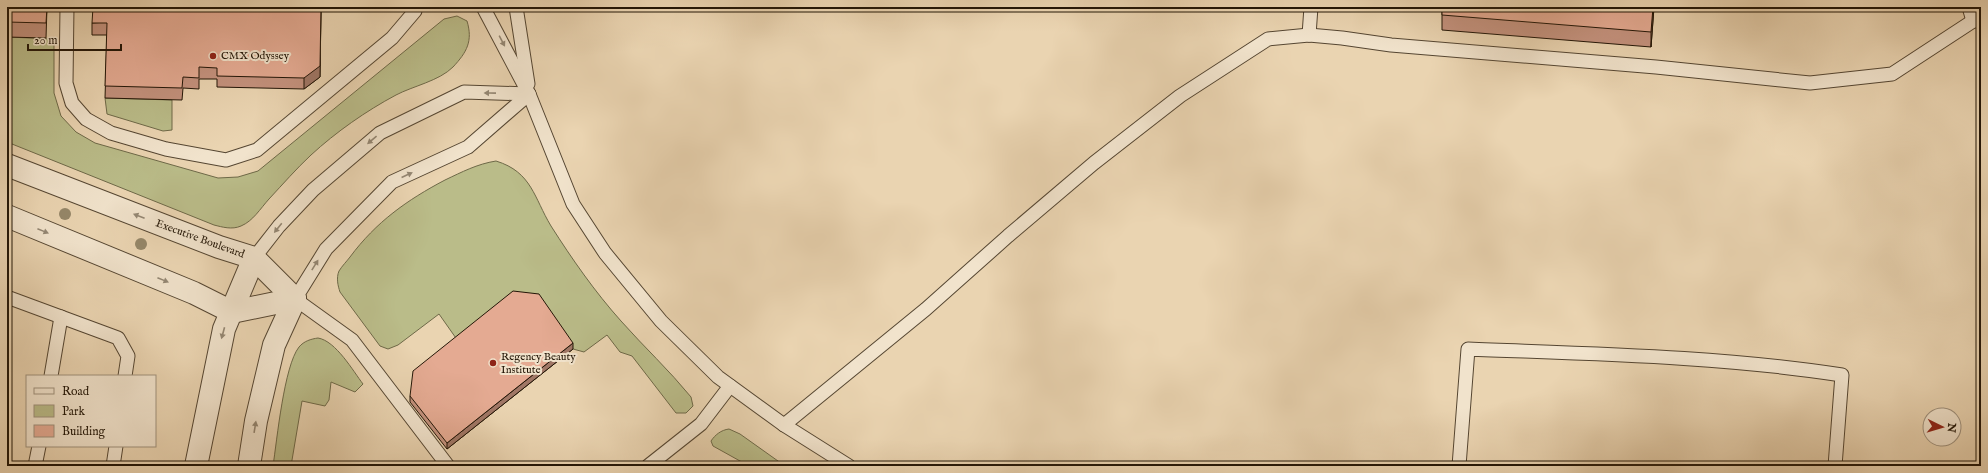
<svg xmlns="http://www.w3.org/2000/svg" width="1988" height="473" font-family="'IM FELL English',serif">
<rect width="100%" height="100%" fill="#ead4b1"/>
<filter id="stains"><feTurbulence type="fractalNoise" baseFrequency=".005" numOctaves="4"/><feColorMatrix values="0 0 0 0 .2 0 0 0 0 .09 0 0 0 0 .02 0 0 0 .5 -.17"/></filter>
<radialGradient id="worn" r=".72"><stop offset=".6" stop-color="#630" stop-opacity="0"/><stop offset="1" stop-color="#630" stop-opacity=".3"/></radialGradient>
<!-- green -->
<g fill="#babc89" stroke="#6e6948">
<path d="M457,16l10,5c6,20 0,31 -14,46 -14,14 -40,19 -57,28 -30,16 -60,37 -85,60 -15,14 -28,29 -42,44 -9,10 -16,22 -28,27 -9,4 -19,1 -27,-1l-207,-83v-105l47,2v54l7,23 15,16 19,11 123,35 20,-1 20,-6 186,-152z"/>
<path d="M105,98l67,2v30l-9,1 -56,-17z"/>
<path d="M496,161c36,11 38,37 55,65 21,33 44,66 70,95 23,26 48,49 70,76l2,9 -7,7h-10l-44,-57 -12,-4 -13,-17 -23,17 -11,-3 -34,-49 -81,41 -19,-27 -41,31 -10,4 -8,-3 -40,-54c-2,-6 -4,-14 -1,-21 3,-5 8,-10 11,-14 26,-35 57,-57 95,-77 17,-8 32,-16 51,-19z"/>
<path d="M318,338c18,3 35,33 45,46l-8,8 -24,-10 -2,18 -4,6 -23,-5 -11,65h-18c4,-26 11,-100 26,-119 5,-6 12,-8 19,-9z"/>
<path d="M729,429l11,5 45,32h-36l-36,-20 -2,-5c4,-6 10,-11 18,-12z"/>
</g>
<g fill="none" stroke-linecap="round" stroke-linejoin="round">
<!-- service casing -->
<g stroke="#554632" stroke-width="15">
<g id="service">
<path d="M67,7l-1,76 6,20 14,16 25,14 55,16 60,11 31,-10 135,-112 23,-27"/>
<path d="M483,7l46,87 44,110 32,49 56,68 57,56 66,48 65,41"/>
<path d="M516,7l12,77"/>
<path d="M1969,7l4,14"/>
<path d="M1309,35l2,-28"/>
<path d="M254,258l25,-32 34,-36 67,-57 84,-41 65,2"/>
<path d="M7,297l111,41 10,18 -3,20"/>
<path d="M51,376l10,-59"/>
<path d="M784,425l142,-116 82,-73 86,-73 86,-67 88,-57 41,-4 33,3 49,7 265,22 154,16 82,-9 81,-53h8"/>
<path d="M35,466l4,-20"/>
<path d="M113,466l3,-20"/>
<path d="M448,466l-96,-126 -57,-41 31,-50 66,-67 76,-35 61,-53"/>
<path d="M648,466l53,-42 29,-38"/>
<path d="M1459,466l9,-117c125,5 251,7 374,26l-7,91"/>
</g>
</g>
<!-- minor casing -->
<g stroke="#554632" stroke-width="24">
<g id="minor">
<path d="M7,165l212,82 35,11 41,41"/>
<path d="M7,216l187,77 38,19 63,-13"/>
<path d="M196,466l28,-137 30,-71"/>
<path d="M249,466l7,-45 18,-76 21,-46"/>
</g>
</g>
<!-- service -->
<use href="#service" stroke="#f1e3cc" stroke-width="13"/>
<!-- minor -->
<use href="#minor" stroke="#f1e3cc" stroke-width="22"/>
</g>
<!-- trees -->
<g fill="#958769">
<circle cx="65" cy="214" r="6"/>
<circle cx="141" cy="244" r="6"/>
</g>
<!-- wall -->
<g fill="#c4927e" stroke="#231607">
<path d="M7,7h40l-1,31 -39,-1z"/>
<path d="M321,7l-1,70 -16,12 -87,-2v-8h-18v10l-16,-1 -1,12 -77,-2 2,-63h-15v-12z"/>
<path d="M1442,7h212l-3,40 -209,-17z"/>
<path d="M573,349l-126,100 -37,-47v-6z"/>
</g>
<!-- shaded-wall -->
<g fill="#a07766" stroke="#231607">
<path d="M321,7l-1,70 -16,12v-11z"/>
<path d="M1653,7h1l-3,40v-15z"/>
<path d="M573,343v6l-126,100v-6z"/>
</g>
<!-- building -->
<g fill="#e4aa92" stroke="#231607">
<path d="M7,7h40l-1,16 -39,-1z"/>
<path d="M93,7h228l-1,59 -16,12 -87,-2v-8l-18,-1v11l-16,-1 -1,11 -77,-2 2,-63h-15z"/>
<path d="M1442,7h211l-2,25 -209,-17z"/>
<path d="M513,291l26,3 34,49 -126,100 -37,-47 3,-25z"/>
<path d="M711,462l7,4h-9z"/>
</g>
<!-- one-way arrows -->
<defs><path id="oneway-solid" d="M-6-.8H1V-3.2L6.5 0L1 3.2V.8H-6Z"/></defs>
<g fill="#948773">
<use href="#oneway-solid" transform="translate(502 41) rotate(62)"/>
<use href="#oneway-solid" transform="translate(490 93) rotate(-179)"/>
<use href="#oneway-solid" transform="translate(372 140) rotate(140)"/>
<use href="#oneway-solid" transform="translate(407 175) rotate(-25)"/>
<use href="#oneway-solid" transform="translate(139 216) rotate(-159)"/>
<use href="#oneway-solid" transform="translate(278 228) rotate(129)"/>
<use href="#oneway-solid" transform="translate(43 231) rotate(22)"/>
<use href="#oneway-solid" transform="translate(315 265) rotate(-58)"/>
<use href="#oneway-solid" transform="translate(163 280) rotate(22)"/>
<use href="#oneway-solid" transform="translate(223 333) rotate(105)"/>
<use href="#oneway-solid" transform="translate(255 427) rotate(-81)"/>
</g>
<!-- markers -->
<g fill="#8f2418" stroke="#f1e3cc" stroke-width="1.5">
<circle cx="213" cy="56" r="4"/>
<circle cx="493" cy="363" r="4"/>
</g>
<g text-anchor="middle" dominant-baseline="central" stroke-width="4" stroke-linejoin="round" paint-order="stroke">
<!-- poi labels -->
<g font-size="11" fill="#231607" stroke="#f1e3cc" text-anchor="start">
<text x="221" y="56">CMX Odyssey</text>
<text x="501" y="357">Regency Beauty<tspan x="501" dy="13">Institute</tspan></text>
</g>
<!-- street labels -->
<g font-size="11" fill="#231607" stroke="#f1e3cc">
<text transform="translate(200 239) rotate(20)">Executive Boulevard</text>
</g>
</g>
<!-- margin -->
<rect width="1988" height="473" fill="none" stroke="#ead4b1" stroke-width="24"/>
<rect x="8" y="8" width="1972" height="457" fill="none" stroke="#231607" stroke-width="2"/>
<rect x="12" y="12" width="1964" height="449" fill="none" stroke="#231607"/>
<!-- legend -->
<rect x="26" y="375" width="130" height="72" fill="#f1e3cc" stroke="#9f917d"/>
<rect x="34" y="388" width="20" height="6" fill="#f1e3cc" stroke="#9f917d"/>
<text x="62" y="395" font-size="12" fill="#231607">Road</text>
<rect x="34" y="405" width="20" height="12" fill="#babc89" stroke="#9f917d"/>
<text x="62" y="415" font-size="12" fill="#231607">Park</text>
<rect x="34" y="425" width="20" height="12" fill="#e4aa92" stroke="#9f917d"/>
<text x="62" y="435" font-size="12" fill="#231607">Building</text>
<!-- north arrow -->
<g transform="translate(1942 427) rotate(95)"><circle r="19" fill="#f1e3cc" stroke="#9f917d"/>
<path d="M0-3L7 15L0 10L-7 15Z" fill="#8f2418"/>
<text y="-6" font-size="11" font-weight="bold" text-anchor="middle" fill="#231607">N</text>
</g>
<!-- scale -->
<path d="M28 44v6h93v-6" fill="none" stroke="#231607" stroke-width="2"/>
<text x="34" y="44" font-size="12" fill="#231607" stroke="#f1e3cc" stroke-width="3" paint-order="stroke">20 m</text>
<rect width="100%" height="100%" filter="url(#stains)"/>
<rect width="100%" height="100%" fill="url(#worn)"/>
</svg>
